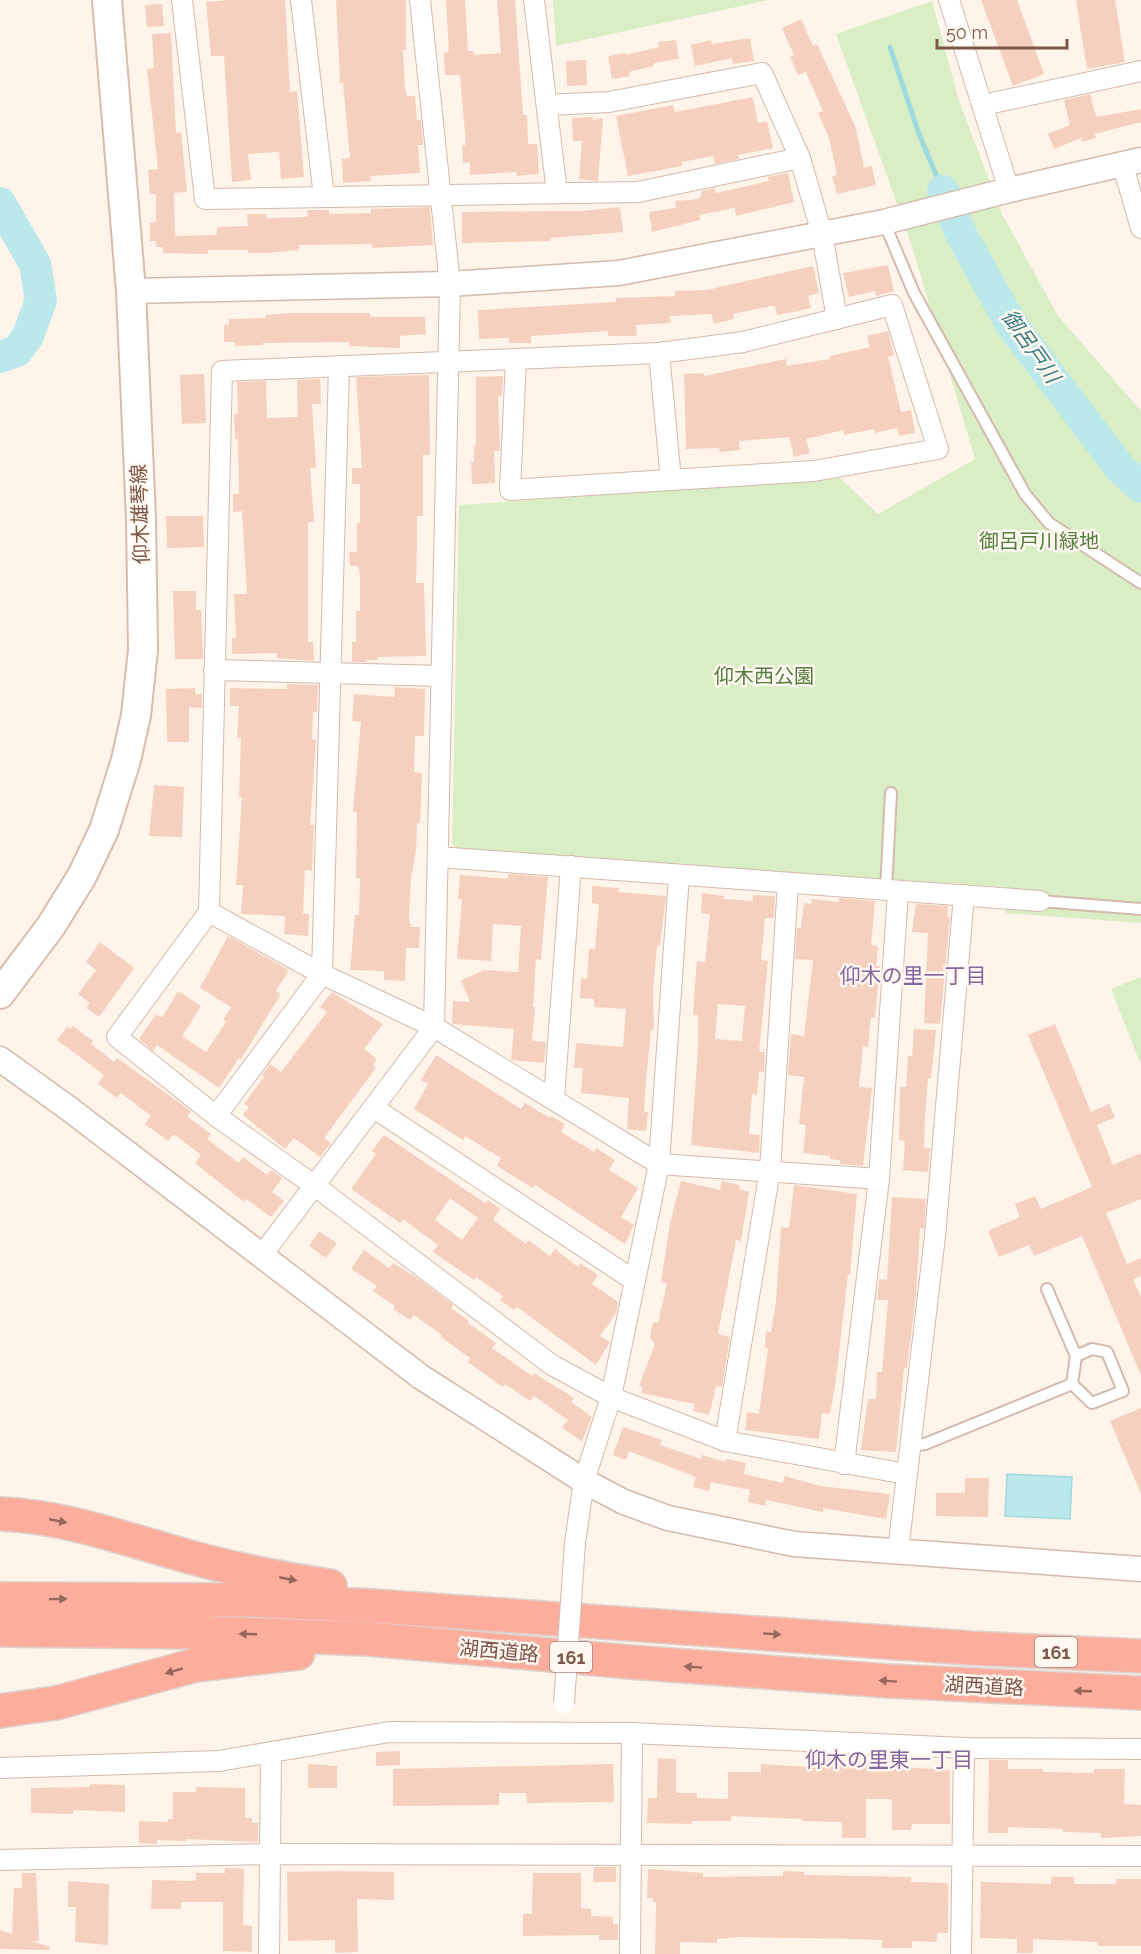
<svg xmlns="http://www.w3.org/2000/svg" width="1141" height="1954" font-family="Raleway,'Noto Sans JP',sans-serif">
<rect width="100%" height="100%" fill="#fef4e9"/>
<!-- green -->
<g fill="#d9eec5">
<path d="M553,0h216l-213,46z"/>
<path d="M932,1l26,97 44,116 56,102 83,95v512l-135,-10 -1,-26 -548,-38 -5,-5 7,-339 381,-27 38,36 97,-55 -64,-216 -75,-209z"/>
<path d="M1141,977v88l-30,-76z"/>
</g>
<!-- water -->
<path fill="#bbe8eb" stroke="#a0d9dd" stroke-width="1.5" d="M1007,1474l65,3 -2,42 -65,-3z"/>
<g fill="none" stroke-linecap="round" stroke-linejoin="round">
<!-- stream -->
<path stroke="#a0d9dd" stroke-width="5" d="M890,47l29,87 24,57"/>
<!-- river -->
<g stroke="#bbe8eb" stroke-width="32">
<path d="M943,191l18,43 50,90 109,144 21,19"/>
<path d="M0,203l35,61 6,36 -13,36 -11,15 -17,6"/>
</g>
</g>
<!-- building -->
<g fill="#f6d0be" fill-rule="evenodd">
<path d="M229,0h56l5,92 7,-1 7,86 -23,2 -2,-27 -31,2 3,26 -19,2 -8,-126h-13l-5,-54z"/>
<path d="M336,0h70v50h-3l2,39 2,7h8l2,24h4l2,25h-5l2,28 -50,3 1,5 -28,2 -1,-24 8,-1 -7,-75h-3z"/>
<path d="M446,0h19l3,51h5l1,4 27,-2 -4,-53h18l8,115h4l1,29h9l2,30 -22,2 -1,-4 -46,3v-13l-7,1 -1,-17h4l-6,-71h-15l-1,-22 5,-1z"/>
<path d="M981,0h36l27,74 -31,12z"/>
<path d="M1076,0h39l10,62 -38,7z"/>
<path d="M162,4l2,22 -17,1 -2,-22z"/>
<path d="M801,19l12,27 4,-2 39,84 8,40 8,-2 4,19 -39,9 -5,-18 5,-1 -8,-37 -11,-25 5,-2 -17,-39 -8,3 -8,-18 4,-2 -12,-27z"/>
<path d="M171,33l5,100 5,-1 6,60 -13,1 1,43 42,-1v-8l31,-1 -1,-12h19v4l42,-1 -1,-7h22v4l42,-1v-4l59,-2 3,38 -61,3v-4l-73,1v5l-32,3h-19v-3h-40v4l-45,-1v-6h-7v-6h-6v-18l6,-1v-28h-6l-2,-24 10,-1 -11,-100 7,-1 -2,-34z"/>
<path d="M750,38l4,23 -21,3 -1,-6 -37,8 -4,-21 20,-5 1,4z"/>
<path d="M676,40l3,19 -26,4v3l-24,6 1,4 -18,3 -4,-23 18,-3v2l33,-8 -1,-5z"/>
<path d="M586,60l1,25 -20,1 -1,-25z"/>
<path d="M1090,94l6,23 45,-8v13l-46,12 1,4 -14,4 -1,-4 -27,11 -6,-15 22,-9 -6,-25z"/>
<path d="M753,97l5,26 9,-2 6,27 -35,7 1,4 -24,5 -2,-8 -31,6v4l-54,10 -12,-60 57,-11 2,7z"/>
<path d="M593,117v3l10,-2 -5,63 -19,-2 3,-38h-9l-1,-23z"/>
<path d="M788,173l6,29 -58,14 -1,-8 -36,7 1,5 -48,12 -3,-20 27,-4 -1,-7 24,-2 3,-8 13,-3 1,5 53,-12 -1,-4z"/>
<path d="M620,207l3,25 -73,6v3l-88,2v-31l120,-1z"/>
<path d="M888,265l6,26 -18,5 -1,-5 -26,6 -6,-24z"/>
<path d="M813,266l6,27 -11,3 3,12 -18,4 -16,3 -2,-9h-4l-38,8 1,5 -20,5 -2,-10 -42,2 1,7 -35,2 1,11h-29v-5l-77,5v7h-22v-5l-30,1 -1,-29 138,-8v-4l59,-2v-5l32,-1z"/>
<path d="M292,313h78v4h55l1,17 -26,2v12l-51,-2v-4l-86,1v2l-28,1v-4h-11v-17h5v-6l37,-1v-3z"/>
<path d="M888,331l6,24 -6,2 13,55 10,-2 4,23 -16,3 -2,-8 -22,5 -1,-4 -30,6 -1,-5 -37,9 4,14 -16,4 -5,-20 -50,4 1,9 -20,2 -1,-4 -33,1 -2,-75 20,-1v3l82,-17 1,7 43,-7v-3l40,-9 -3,-11z"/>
<path d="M204,374l2,49 -24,1 -2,-49z"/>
<path d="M429,375l1,80h-7v61h-6v28l-1,39h8l2,73 -48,1v3h-11v2h-15v-20h4v-31h4v-35l-2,-10h-8l-1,-14h8v-29h3v-39h-8v-16h10l-6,-91z"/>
<path d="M503,376l-1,20h-4l2,55h-6l1,32 -23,1 -1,-22h3v-17h2v-68z"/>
<path d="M320,379l1,25h-9l4,64h-6l4,54h-6v120h5l1,19 -37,-3v-5l-45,1v-16h4l-2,-44h13l-5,-83 -9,1v-18h6l-1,-55h-3l-1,-25h4l-1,-32 29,-1 1,37 31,-1 -1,-37z"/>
<path d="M166,516h37l1,31 -37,1z"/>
<path d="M173,591h23v19h5l2,49h-28z"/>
<path d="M287,684l31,1 -1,27h-4l-1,27 4,1 -6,85h4l-2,46 -7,-1 -2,44h6l-1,22 -24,-2 1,-18 -44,-2 2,-29h-7l6,-88h-3l2,-59h-4l2,-32h-9v-18l57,1z"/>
<path d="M395,687l30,2 -1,47h-9l-1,36 8,1 -1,26 -1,24h-3l-1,28 -5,27 -2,40 2,9h9l-1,21h-13l-1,33 -21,-1v-9l-34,-1 5,-55h4l1,-37h-4l1,-66h-4l8,-90 -9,-1 2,-27 40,3z"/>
<path d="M195,688v6h7v14l-13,-1v35h-22l-1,-53z"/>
<path d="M154,785l30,2 -2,50 -33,-1z"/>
<path d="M508,874l40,3 -7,83 -5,-1 -3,48h2l-3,34 14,1 -2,21 -33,-3 3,-31 -62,-5 1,-23 17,1 -9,-22 24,-10 33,2 3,-46 -28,-2 -2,37 -34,-2 5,-60h-4l2,-24 48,4z"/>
<path d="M592,886l27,2 -1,4 48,4 -6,50h-3l-4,44 1,40h-3l-5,50 -2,32h4l-2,19 -19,-2 2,-31 -48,-5 2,-25h-9l2,-25 47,4 3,-38 -32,-2v-8l-14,-1 1,-20 6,1 2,-30h6l4,-45 -7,-1z"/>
<path d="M702,893l22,3 -1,3 30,2v-6l22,1 -1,22h-9l-4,42 7,1 -9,91h6l-1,20 -5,-1 -2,24 -5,-1 -3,40 11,1 -1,18 -68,-8 7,-96v-34l-5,-1 2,-31 2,-22 8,1 5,-48 -9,-1zM718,1004l27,2 -3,35 -27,-2z"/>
<path d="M839,898l36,3 -4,44 7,1 -2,20h4l-5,52h-4l-3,29 -5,-1 -4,41 13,1 -9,78 -23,-2v-4l-10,-1v-3l-27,-3 3,-28 -7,-1 5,-47 -16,-2 3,-41 13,2 9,-76 -18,-1 2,-31h4l3,-25 7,1 1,-5 27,3z"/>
<path d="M916,904l32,2 -1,11h3l-10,107 -16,-1 4,-90 -16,-1z"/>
<path d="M228,936l61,34 -13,21 5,3 -40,65 -2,-1 -20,30 -62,-43 -4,6 -14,-12 17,-25 6,4 16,-27 23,15 -19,30 24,16 20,-30 -3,-2 8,-13 -31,-19z"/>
<path d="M100,942l34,26 -35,49 -13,-9 4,-5 -12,-9 18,-24 -10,-8z"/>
<path d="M332,992l51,32 -19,25 13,10 -4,6 3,3 -52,70 7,5 -11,14 -26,-19 -9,11 -42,-34 6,-8 -5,-3 20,-27 -2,-2 8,-11 11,8 46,-60 -7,-5z"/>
<path d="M1055,1024l36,88 18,-8 6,13 -18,8 16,40 28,-12v46l-35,14 21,51 14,-6v18l-8,3 8,18v78l-59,-139 -48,20 -5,-11 -30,12 -11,-26 32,-14 -5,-13 20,-8 6,13 51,-22 -64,-152z"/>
<path d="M73,1026l20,15 -2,3 23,18 3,-4 74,53 -4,5 24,18 -4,5 32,24 4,-6 24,18 4,-5 11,8 -10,14 12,9 -13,16 -25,-18 -2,3 -49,-39 6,-8 -27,-21 -6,7 -23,-17 6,-8 -30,-23 -4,5 -19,-14 6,-9 -47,-35 10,-13 4,2z"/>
<path d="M914,1029l22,1 -5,48h-3l-3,39 -1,31h6l-2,24 -25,-2 2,-29 -6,-1 1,-53h6l2,-31h4z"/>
<path d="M436,1055l85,54 4,-6 25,15 1,-2 14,8 -4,8 33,20 2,-4 19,12 -6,10 29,18 -17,29 13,8 -9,19 -90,-59 -2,3 -36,-22 4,-8 -36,-22 -2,4 -49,-31 14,-25 -7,-4z"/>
<path d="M384,1135l101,68 3,-3 12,9 -7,11 33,24 2,-4 22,16 5,-7 23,18 2,-4 18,12 -6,9 26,18 -2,11 -16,23 10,6 -14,23 -79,-58 -3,3 -14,-10 3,-4 -27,-19 -2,3 -41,-28 5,-7 -35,-26 -3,4 -49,-34 25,-35 -4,-3zM450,1198l28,20 -16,22 -27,-20z"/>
<path d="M681,1181l39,9 2,-9 18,4 -1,4 10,3 -8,49 -5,-1 -18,94 12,3 -8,50 -6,-1 -7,29 -16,-4 2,-7 -54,-11 2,-6 -4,-1 16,-42 -5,-6 3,-16 5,1 9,-40 -6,-1 9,-59z"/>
<path d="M794,1185l63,9 -7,81h-2l-13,112 -5,27 -8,-1 -3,26 -74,-9 2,-18 12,2 9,-65 -3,-1 1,-17 5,1 5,-31 5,-74 8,1z"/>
<path d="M892,1197l34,2 -2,30 -4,-1 -4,67 -9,73h-3l-8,84 -35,-2 7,-51h8l1,-27h5l6,-72h-11l2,-21 8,1z"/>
<path d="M319,1231l18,12 -11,15 -17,-12z"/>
<path d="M364,1250l25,18 4,-5 27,17 33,25 -2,3 18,13 -1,2 28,20 -4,5 40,28 2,-3 40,25 -3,4 21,15 -10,24 -20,-13 6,-8 -34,-24 -4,5 -25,-17 -2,3 -35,-25 2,-4 -29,-21 1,-2 -28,-20 -4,5 -17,-11 2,-3 -22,-15 4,-5 -26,-17z"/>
<path d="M1141,1408v86l-31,-73z"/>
<path d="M623,1427l39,13 -2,5 41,14 1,-4 23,7 1,-3 20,4 -2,11 39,9 2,-7 35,10 70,8 -4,25 -63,-11v4l-57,-12 -1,6 -17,-4 2,-12 -39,-8 -2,9 -16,-4 3,-10 -67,-26 -3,9 -13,-5z"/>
<path d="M965,1478h24l-1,39 -52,-1v-23h29z"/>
<path d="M400,1751v14l-24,1v-14z"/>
<path d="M807,1754h25v9l118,7v54h-38l-1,6h-19v-31h-26v39h-24v-16l-40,-1v-2l-71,-3v5h-39v3l-45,-1 1,-25h9l1,-40 18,1v34h21v5l31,1v-27h33v-8l46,3z"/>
<path d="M989,1760h19v9h35v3l51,1v-4h31l-1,35 17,1v31l-40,2v-5l-38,-1v-3l-55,-2v6h-20z"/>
<path d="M308,1764l29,2v22h-29z"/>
<path d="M613,1764l1,38 -87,1 -1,-10h-27v12l-106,1v-37z"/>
<path d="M90,1784l35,1v27l-52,-2v4l-42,-1v-25l59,-1z"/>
<path d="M196,1787l49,1v30h7v5h6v19l-72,-3v2l-29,-1v4l-18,-1v-22l29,1v-3h5v-27h23z"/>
<path d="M594,1867h22v15h-23z"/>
<path d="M225,1868l19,1 -1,56 9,1v26l-29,-1v-49h-42v7h-30l1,-29 44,1v-8h29z"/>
<path d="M648,1869l55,4v4l80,-1v-5l21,1v3l107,2v5l37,1v50h-11v9l-25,-1v7h-30v-8l-25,-1 -118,-2 -22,2v4l-37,-1v12h-25l1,-52h-3v-4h-6z"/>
<path d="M336,1871l58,1v28l-37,-1 1,53 -23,1v-13l-47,1 -1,-69z"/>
<path d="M22,1873h14l3,68h-7l18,6 -1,3 -49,-1v-19l12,4 2,-46h8z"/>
<path d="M533,1873h48v35l10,1v7l22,1v7h5v16h-19v-5l-76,1v-22h9z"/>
<path d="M1051,1877h23v7h42v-5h25v67h-43v-4l-65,-3v14h-16v-14l-37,-1 1,-56 70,2z"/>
<path d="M68,1881l41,3 -1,61 -33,-3 1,-35h-8z"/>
</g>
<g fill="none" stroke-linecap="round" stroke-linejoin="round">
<!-- service casing -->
<g stroke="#d3baad" stroke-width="14">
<g id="service">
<path d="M884,222l30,71 111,201 24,29 92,60"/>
<path d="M886,890l5,-97"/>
<path d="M1040,901l101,8"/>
<path d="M1047,1289l29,67"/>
<path d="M1092,1349l15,3 16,39 -31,12 -20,-19 4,-28z"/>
<path d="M910,1446l15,-2 147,-60"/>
</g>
</g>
<!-- minor casing -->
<g stroke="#d3baad" stroke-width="22">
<g id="minor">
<path d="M182,0l23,199 433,-7 162,-34"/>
<path d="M301,0l23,197"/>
<path d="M534,0l23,193"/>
<path d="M949,0l60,190"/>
<path d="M547,105l62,-3 153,-29 38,85 22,76 15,85"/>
<path d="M983,105l158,-34"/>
<path d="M1122,163l19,65"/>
<path d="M659,353l12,127"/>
<path d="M516,359l-6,131 304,-19 124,-22 -46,-144 -149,37 -84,11 -437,18 -13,541 -92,125 99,79 99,70 237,179 59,32 114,44 181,33"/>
<path d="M214,670l227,6"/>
<path d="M438,857l602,44"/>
<path d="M209,912l113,62 112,53 225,137 220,15"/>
<path d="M554,1098l17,-232"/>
<path d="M374,1108l261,173"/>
<path d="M216,1116l106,-142 17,-608"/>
<path d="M262,1255l172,-228 16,-743 -30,-284"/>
<path d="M725,1441l45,-271 18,-287"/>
<path d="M844,1464l35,-285 19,-288"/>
<path d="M575,1543l9,-62 27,-84 48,-233 20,-289"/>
<path d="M898,1551l37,-315 29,-341"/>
<path d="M0,1768l219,-7 170,-29 243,1 332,15 177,1"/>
<path d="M0,1860l271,-6 870,2"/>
<path d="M269,1954l2,-201"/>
<path d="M630,1954l2,-221"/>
<path d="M961,1954l3,-206"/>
</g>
</g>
<!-- tertiary casing -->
<g stroke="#d3baad" stroke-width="27">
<g id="tertiary">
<path d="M131,291l319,-7 169,-11 265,-51 125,-32 132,-30"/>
<path d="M0,1059l68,49 353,269 163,104 40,21 44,16 126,26 347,25"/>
</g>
</g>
<!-- secondary casing -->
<g stroke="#d8bcac" stroke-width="32">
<path id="secondary" d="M0,994l51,-68 31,-50 22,-46 22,-70 10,-45 7,-65 -2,-131 -10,-228 -24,-291"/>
</g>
<!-- motorway casing -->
<g stroke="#ddd3d0" stroke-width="36">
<g id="motorway">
<path d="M0,1514c59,2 113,21 169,37 53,16 107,27 161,35"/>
<path d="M0,1599l249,1 124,6 597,42 171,8"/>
<path d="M0,1630l187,2 181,7 262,23 259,19 252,12"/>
<path d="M0,1711l56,-8 140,-38 102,-12"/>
</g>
</g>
<!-- service -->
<use href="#service" stroke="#fff" stroke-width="10"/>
<!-- minor -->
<use href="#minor" stroke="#fff" stroke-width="20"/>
<!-- tertiary -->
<use href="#tertiary" stroke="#fff" stroke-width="24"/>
<!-- secondary -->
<use href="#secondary" stroke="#fff" stroke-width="28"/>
<!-- motorway -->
<use href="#motorway" stroke="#fdad9c" stroke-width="33"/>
<!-- minor-bridge casing -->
<g stroke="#d3baad" stroke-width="22" stroke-linecap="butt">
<path id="minor-bridge" d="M564,1703l11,-160"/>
</g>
<!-- minor-bridge -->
<use href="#minor-bridge" stroke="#fff" stroke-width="20"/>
</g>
<!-- one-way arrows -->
<defs><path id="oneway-solid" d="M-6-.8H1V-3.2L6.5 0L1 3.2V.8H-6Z" transform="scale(1.5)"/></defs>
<g fill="#96685a">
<use href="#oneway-solid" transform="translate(58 1521) rotate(11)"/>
<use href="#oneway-solid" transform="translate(288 1579) rotate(11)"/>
<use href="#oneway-solid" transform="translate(58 1599) rotate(-1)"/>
<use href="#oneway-solid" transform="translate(248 1634) rotate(-178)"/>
<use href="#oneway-solid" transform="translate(772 1634) rotate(4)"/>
<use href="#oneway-solid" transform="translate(693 1667) rotate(-176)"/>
<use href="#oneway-solid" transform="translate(174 1671) rotate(164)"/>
<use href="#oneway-solid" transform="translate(888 1681) rotate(-176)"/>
<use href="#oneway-solid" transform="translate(1083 1691) rotate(-178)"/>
</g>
<g text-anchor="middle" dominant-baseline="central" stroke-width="5" stroke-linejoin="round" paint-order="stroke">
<!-- shield labels -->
<g fill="#fff8f1" stroke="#a3877b" stroke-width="1.5">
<rect x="1035" y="1637" width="42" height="30" rx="4.5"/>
<rect x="550" y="1642" width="42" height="30" rx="4.5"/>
</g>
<g font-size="18" font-weight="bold" fill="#7c5749">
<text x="1056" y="1652">161</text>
<text x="571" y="1657">161</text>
</g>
<!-- street labels -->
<g font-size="20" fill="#7c5749" stroke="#fff8f1">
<text transform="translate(140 514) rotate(-92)">仰木雄琴線</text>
<text transform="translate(499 1651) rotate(5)">湖西道路</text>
<text transform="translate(984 1686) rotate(3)">湖西道路</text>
</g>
<!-- park labels -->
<g font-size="20" fill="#557d3d" stroke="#fff8f1">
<text x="1039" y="541">御呂戸川緑地</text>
<text x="764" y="676">仰木西公園</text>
</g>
<!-- water labels -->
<g font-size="21" font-style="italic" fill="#3b7c82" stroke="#fff8f1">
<text transform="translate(1031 346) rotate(55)">御呂戸川</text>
</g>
<!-- neighbourhood labels -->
<g font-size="21" fill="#87659f" stroke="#fff8f1">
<text x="913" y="975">仰木の里一丁目</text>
<text x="889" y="1759">仰木の里東一丁目</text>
</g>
</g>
<!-- scale -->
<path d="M937 39v9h130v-9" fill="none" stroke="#7c5749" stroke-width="3"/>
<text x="946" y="39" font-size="18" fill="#7c5749" stroke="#fff8f1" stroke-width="4.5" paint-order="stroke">50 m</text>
</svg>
